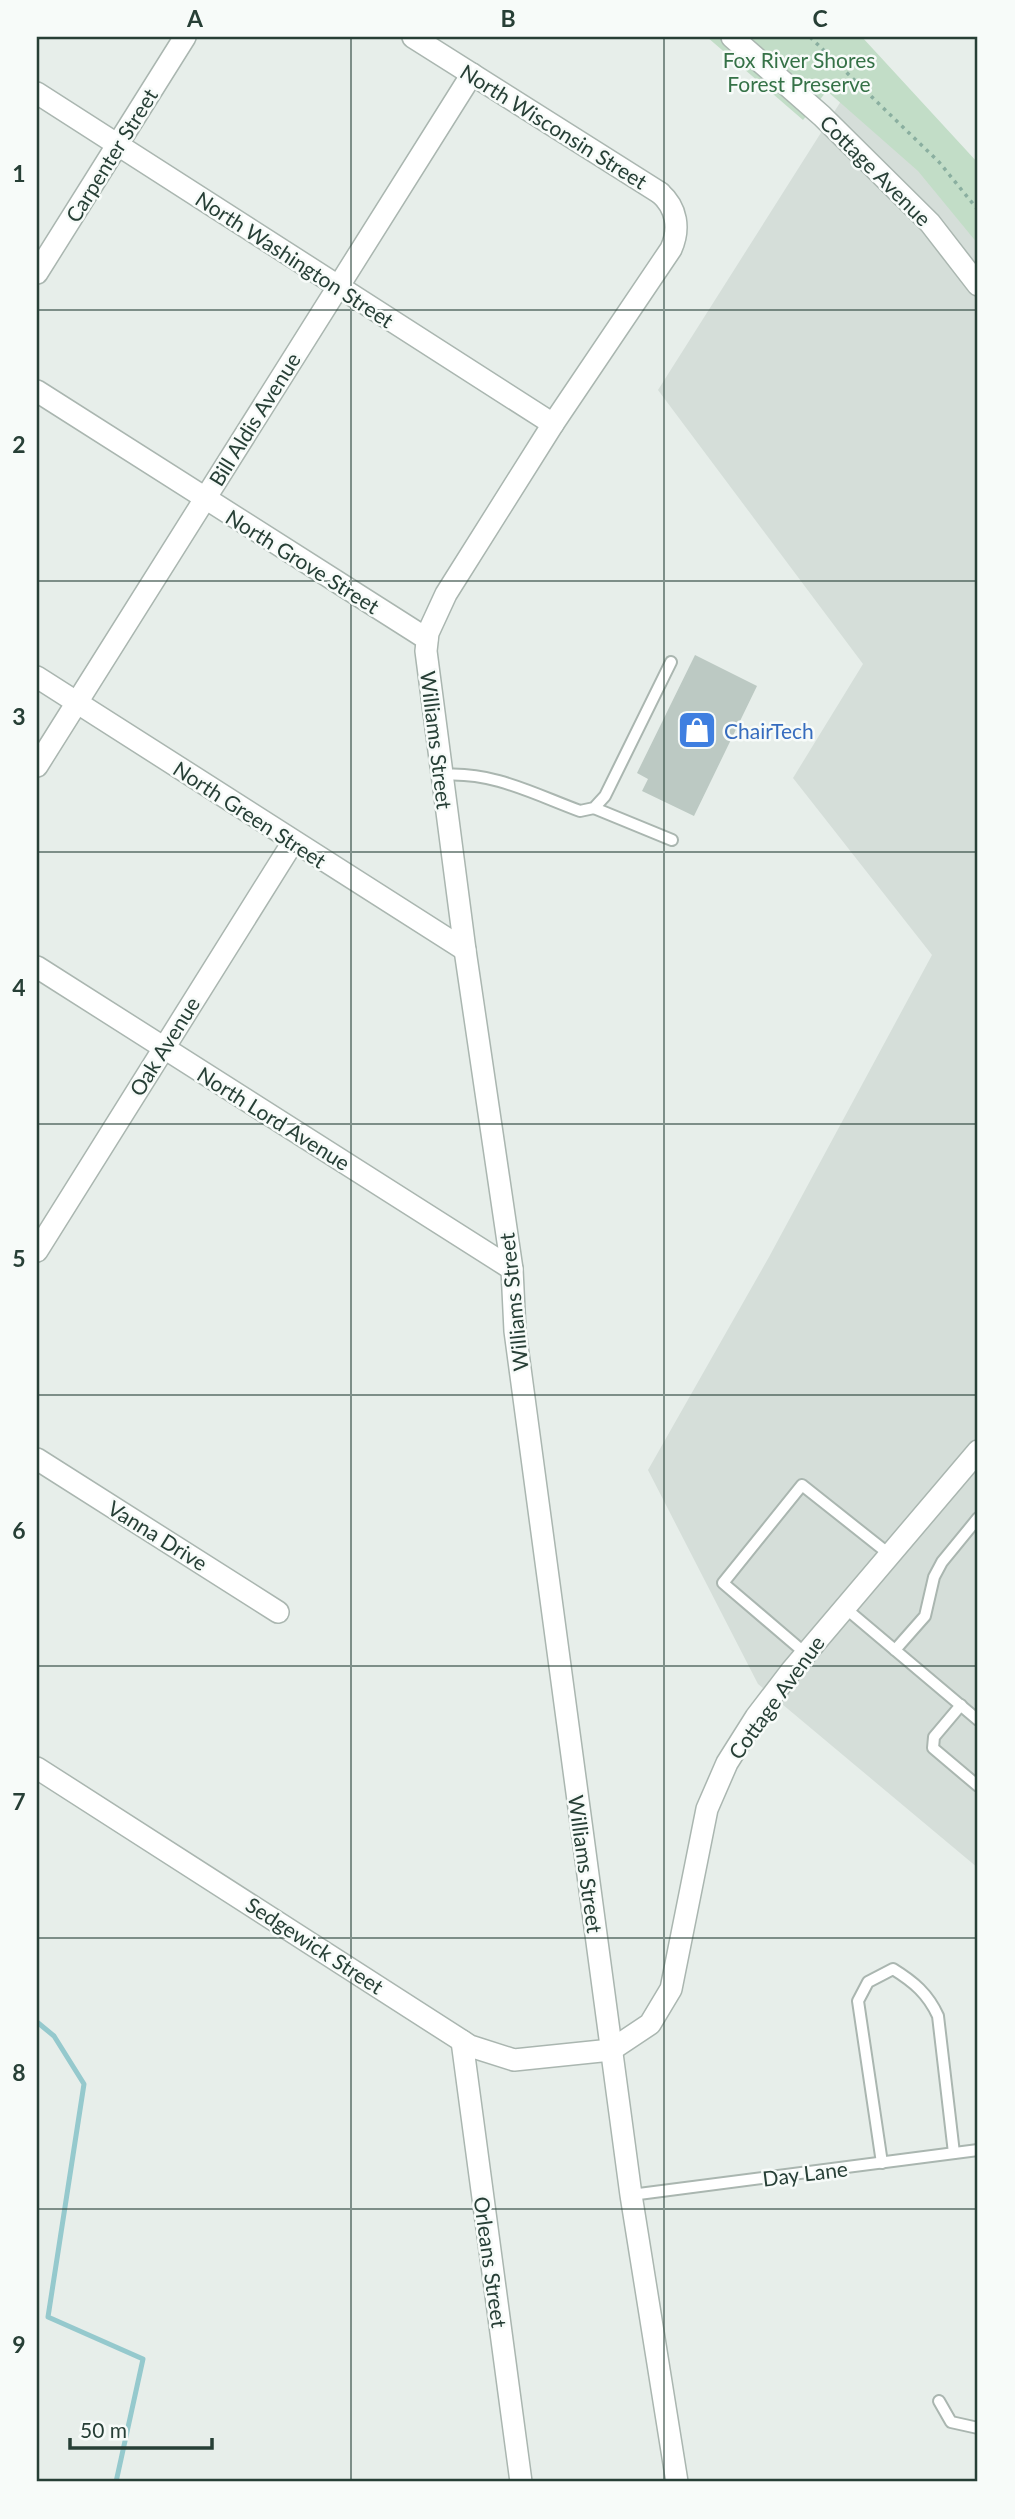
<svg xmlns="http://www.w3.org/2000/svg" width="1015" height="2519" font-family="Lato,sans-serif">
<rect width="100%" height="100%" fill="#e7eeea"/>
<!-- built -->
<path fill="#d5ded9" d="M855,79l123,162v1627l-220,-184 -110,-214 121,-213 163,-302 -139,-177 70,-114 -205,-274z"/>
<!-- green -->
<path fill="#c2ddc7" d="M707,37h155l116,126v81l-60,-73 -91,-80 -24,29z"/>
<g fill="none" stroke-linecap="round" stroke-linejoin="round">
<!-- stream -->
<path stroke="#95c9cd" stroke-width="5" d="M37,2022l17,14 30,48 -36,233 95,42 -27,123"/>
</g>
<!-- building -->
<path fill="#bcc9c3" d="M695,655l62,31 -63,130 -52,-25 6,-12 -11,-6z"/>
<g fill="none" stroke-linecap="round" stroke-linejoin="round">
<!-- service casing -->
<g stroke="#aab6b0" stroke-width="14">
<g id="service">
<path d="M442,775c50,-4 92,19 138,36l14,-3 11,-12 66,-134"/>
<path d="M594,808l78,32"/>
<path d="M844,1607l134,113"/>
<path d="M895,1650l30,-34 9,-39 8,-15 36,-44"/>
<path d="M805,1653l-82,-70 79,-98 87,69"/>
<path d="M961,1705l-27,32 -1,11 45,38"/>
<path d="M882,2163l-24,-162 10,-19 25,-13c21,13 35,25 45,47l16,137"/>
<path d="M631,2195l347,-45"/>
<path d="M939,2401l12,21 27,6"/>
</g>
</g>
<!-- minor casing -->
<g stroke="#aab6b0" stroke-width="24">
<g id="minor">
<path d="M413,37l247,156"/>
<path d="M732,37l90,79 108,107 48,62"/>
<path d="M37,273l148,-236"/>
<path d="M37,391l390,248"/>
<path d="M37,677l428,273"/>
<path d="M37,766l435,-692"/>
<path d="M37,967l475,302"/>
<path d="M37,1251l256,-409"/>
<path d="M37,1459l241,153"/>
<path d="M37,1768l433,278 44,14 97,-10 39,-26 21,-35 36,-180 20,-46 29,-46 36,-47 186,-219"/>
<path d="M462,2041l59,441"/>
</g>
</g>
<!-- tertiary casing -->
<g stroke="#aab6b0" stroke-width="24">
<g id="tertiary">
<path d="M37,93l516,331"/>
<path d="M660,193c17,15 20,36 11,56l-118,175 -107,170 -18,39 -2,18 39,299 47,319 3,62 116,864 46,287"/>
</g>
</g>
<!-- path -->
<path stroke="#8aafa0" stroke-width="3.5" stroke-dasharray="3.5 5" stroke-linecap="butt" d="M810,37l129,125 39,48"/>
<!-- service -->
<use href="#service" stroke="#fff" stroke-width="10"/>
<!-- minor -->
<use href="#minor" stroke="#fff" stroke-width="21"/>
<!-- tertiary -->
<use href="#tertiary" stroke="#fff" stroke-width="21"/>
</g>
<!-- grid -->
<path fill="none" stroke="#273f36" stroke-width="2" stroke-opacity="0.55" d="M351,37v2445M664,37v2445M37,310h941M37,581h941M37,852h941M37,1124h941M37,1395h941M37,1666h941M37,1938h941M37,2209h941"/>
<!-- icons -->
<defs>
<g id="shop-square" transform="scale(2.0125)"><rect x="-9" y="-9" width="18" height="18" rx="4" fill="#3f7fe0" stroke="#f7fbf9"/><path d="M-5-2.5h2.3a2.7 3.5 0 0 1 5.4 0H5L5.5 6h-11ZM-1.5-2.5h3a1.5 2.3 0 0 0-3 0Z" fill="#fff"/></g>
</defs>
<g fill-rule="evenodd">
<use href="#shop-square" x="697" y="730"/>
</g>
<g text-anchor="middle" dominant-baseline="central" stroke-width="5" stroke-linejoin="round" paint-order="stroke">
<!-- park labels -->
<g font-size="21" fill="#357247" stroke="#f7fbf9">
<text x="799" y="59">Fox River Shores<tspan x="799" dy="24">Forest Preserve</tspan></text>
</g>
<!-- street labels -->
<g font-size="21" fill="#273f36" stroke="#f7fbf9">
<text transform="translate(554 126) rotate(32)">North Wisconsin Street</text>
<text transform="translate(111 155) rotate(-58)">Carpenter Street</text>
<text transform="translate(876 170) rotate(45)">Cottage Avenue</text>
<text transform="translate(295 259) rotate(33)">North Washington Street</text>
<text transform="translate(254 419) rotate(-58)">Bill Aldis Avenue</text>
<text transform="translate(303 561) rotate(32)">North Grove Street</text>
<text transform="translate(437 740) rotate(83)">Williams Street</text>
<text transform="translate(250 814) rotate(33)">North Green Street</text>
<text transform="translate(164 1046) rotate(-58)">Oak Avenue</text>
<text transform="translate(274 1118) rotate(32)">North Lord Avenue</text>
<text transform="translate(513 1302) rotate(-96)">Williams Street</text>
<text transform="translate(158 1535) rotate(32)">Vanna Drive</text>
<text transform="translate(776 1697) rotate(-54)">Cottage Avenue</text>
<text transform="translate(586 1864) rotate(82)">Williams Street</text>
<text transform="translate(315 1945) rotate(33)">Sedgewick Street</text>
<text transform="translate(805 2173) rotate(-7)">Day Lane</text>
<text transform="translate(491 2262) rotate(82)">Orleans Street</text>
</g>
<!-- shop labels -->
<g font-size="21" fill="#366cbe" stroke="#f7fbf9" text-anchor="start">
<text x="724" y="730">ChairTech</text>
</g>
</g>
<!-- border -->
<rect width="1015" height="2519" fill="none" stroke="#f7fbf9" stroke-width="77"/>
<!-- scale -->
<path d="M70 2438v10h142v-10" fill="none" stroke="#273f36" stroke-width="3.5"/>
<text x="80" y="2438" font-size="21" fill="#273f36" stroke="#f7fbf9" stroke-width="5" paint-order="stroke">50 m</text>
<rect x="38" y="38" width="938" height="2442" fill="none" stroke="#273f36" stroke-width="2.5"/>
<g font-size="23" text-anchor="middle" font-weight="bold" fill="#273f36">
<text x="195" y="27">A</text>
<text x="508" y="27">B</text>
<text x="820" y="27">C</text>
<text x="19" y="182">1</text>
<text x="19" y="453">2</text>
<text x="19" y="725">3</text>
<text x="19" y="996">4</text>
<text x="19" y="1267">5</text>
<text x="19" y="1539">6</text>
<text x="19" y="1810">7</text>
<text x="19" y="2081">8</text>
<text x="19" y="2353">9</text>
</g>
</svg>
